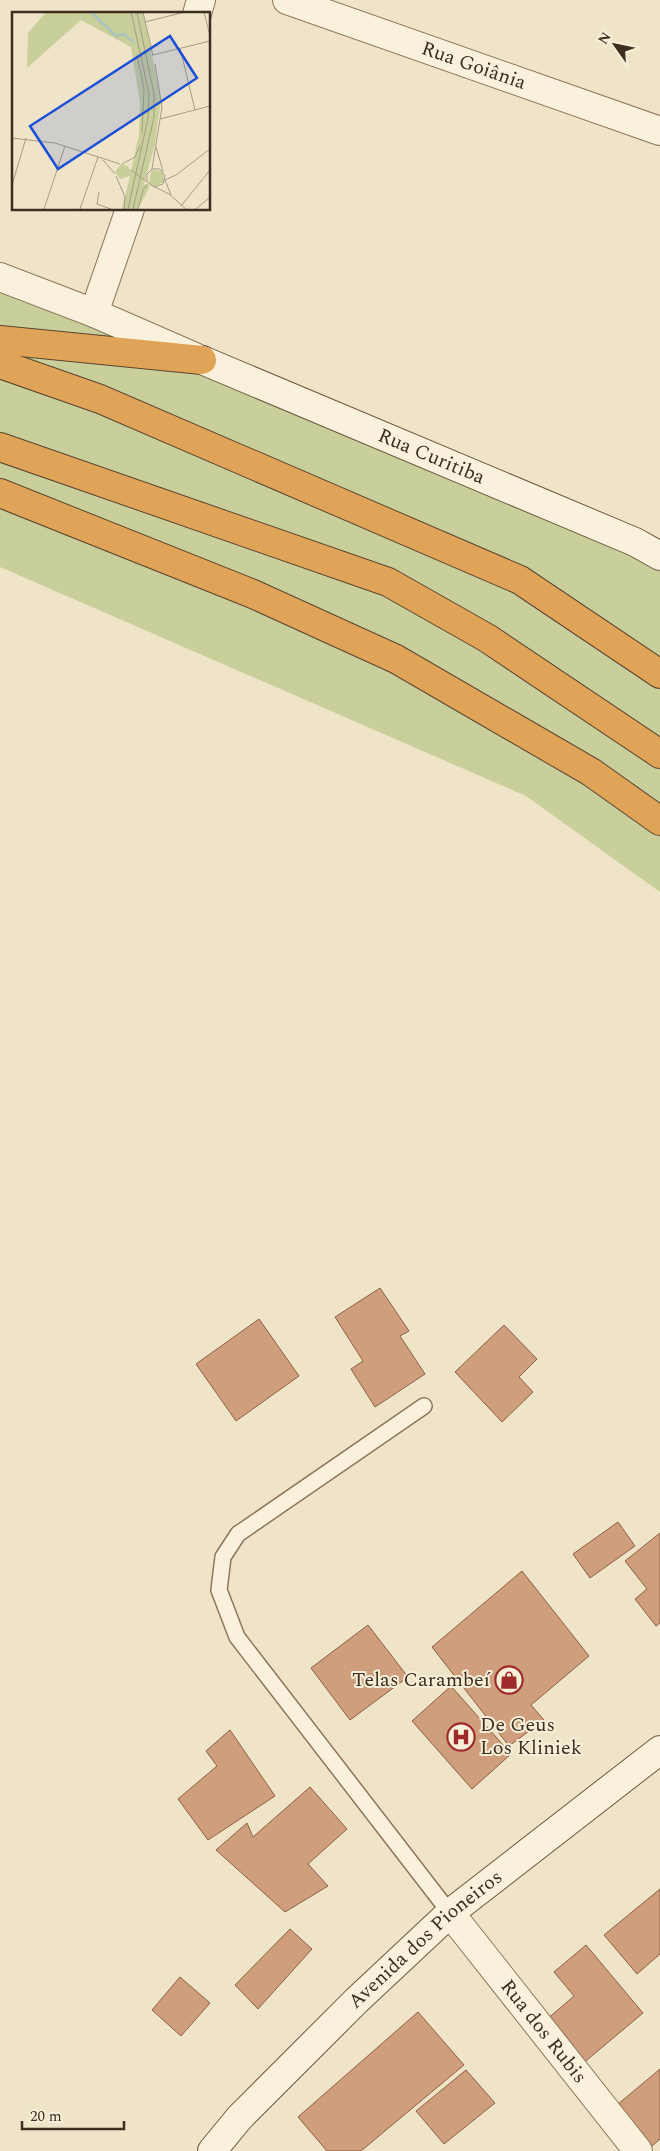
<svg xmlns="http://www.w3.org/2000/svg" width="660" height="2151" font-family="Spectral,serif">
<rect width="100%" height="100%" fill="#f0e4c8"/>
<!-- green -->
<path fill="#c9cf9b" d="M0,277l660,279v336l-134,-96 -526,-229z"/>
<!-- building -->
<g fill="#cf9f7d" stroke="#8d5f41">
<path d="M380,1288l29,43 -9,5 25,38 -50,33 -24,-38 12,-8 -28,-44z"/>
<path d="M259,1319l40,57 -63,45 -40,-57z"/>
<path d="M504,1325l33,34 -18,18 14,15 -31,30 -47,-50z"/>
<path d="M618,1522l17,24 -45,32 -17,-24z"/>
<path d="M660,1533v90l-4,3 -21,-27 12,-10 -22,-28z"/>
<path d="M522,1571l67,85 -58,49 13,15 -35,26 -77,-99z"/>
<path d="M368,1625l40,52 -58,43 -39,-52z"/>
<path d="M451,1686l60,68 -39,35 -60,-68z"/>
<path d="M230,1730l45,66 -67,44 -30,-41 39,-33 -11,-15z"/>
<path d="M310,1787l37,42 -39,35 20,22 -43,26 -69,-62 31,-27 6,14z"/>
<path d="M660,1889v65l-23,20 -33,-39z"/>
<path d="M290,1929l22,20 -54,60 -23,-24z"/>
<path d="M586,1945l57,68 -62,52 -36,-44 29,-25 -20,-24z"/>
<path d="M180,1977l30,26 -29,33 -29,-26z"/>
<path d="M418,2012l46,53 -103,86h-34l-29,-34z"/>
<path d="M660,2069v70l-8,7 -35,-41z"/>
<path d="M466,2070l29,33 -51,41 -28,-33z"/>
</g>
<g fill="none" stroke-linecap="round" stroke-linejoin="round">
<!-- lane casing -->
<g stroke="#8d765c" stroke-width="18">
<path id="lane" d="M424,1406l-186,128 -15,23 -4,33 18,47 213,276"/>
</g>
<!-- street casing -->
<g stroke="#8d765c" stroke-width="30">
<g id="street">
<path id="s1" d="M287,0l373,131"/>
<path d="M197,14l4,-14"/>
<path d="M0,277l94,36 101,44"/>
<path d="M94,313l36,-104"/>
<path id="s2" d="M450,1913l188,238"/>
</g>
</g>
<!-- secondary casing -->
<g stroke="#6f573f" stroke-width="30">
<g id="secondary">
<path id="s3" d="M202,360l433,182 25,14"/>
<path id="s4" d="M212,2151l28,-34 116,-116 94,-88 210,-163"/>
</g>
</g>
<!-- highway casing -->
<g stroke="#5b4430" stroke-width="30">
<g id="highway">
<path d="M0,340l202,20"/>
<path d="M0,364l100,35 420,181 140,94"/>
<path d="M0,447l388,135 99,56 173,116"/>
<path d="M0,493l253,101 143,65 195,113 69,49"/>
</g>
</g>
<!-- lane -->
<use href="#lane" stroke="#faf1dc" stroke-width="15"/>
<!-- street -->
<use href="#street" stroke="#faf1dc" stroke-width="28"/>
<!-- secondary -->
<use href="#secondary" stroke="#faf1dc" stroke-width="28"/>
<!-- highway -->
<use href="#highway" stroke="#e0a458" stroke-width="28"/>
</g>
<!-- icons -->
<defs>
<g id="shop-ring" transform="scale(1.4375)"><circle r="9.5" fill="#f7eed8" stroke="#9e2a2b" stroke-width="1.5"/><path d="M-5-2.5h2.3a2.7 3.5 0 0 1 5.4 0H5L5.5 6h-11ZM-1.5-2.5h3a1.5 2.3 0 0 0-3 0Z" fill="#9e2a2b"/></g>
<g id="hospital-ring" transform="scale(1.4375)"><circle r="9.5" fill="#f7eed8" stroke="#9e2a2b" stroke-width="1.5"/><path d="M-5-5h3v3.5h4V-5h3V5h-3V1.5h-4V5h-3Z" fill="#9e2a2b"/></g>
</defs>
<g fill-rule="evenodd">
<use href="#shop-ring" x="509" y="1680"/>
<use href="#hospital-ring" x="461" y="1737"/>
</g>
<g text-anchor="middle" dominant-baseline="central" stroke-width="4" stroke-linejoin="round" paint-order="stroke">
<!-- street labels -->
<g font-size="20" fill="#3d2e20" stroke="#f7eed8">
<text stroke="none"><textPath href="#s1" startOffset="198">Rua Goiânia</textPath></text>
<text stroke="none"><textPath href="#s3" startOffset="249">Rua Curitiba</textPath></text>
<text stroke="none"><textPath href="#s4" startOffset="301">Avenida dos Pioneiros</textPath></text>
<text stroke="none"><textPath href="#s2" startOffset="151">Rua dos Rubis</textPath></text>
</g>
<!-- poi labels -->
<g font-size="20" fill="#3d2e20" stroke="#f7eed8" text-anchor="end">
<text x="490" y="1680">Telas Carambeí</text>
<text x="480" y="1725" text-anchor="start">De Geus<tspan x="480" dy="23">Los Kliniek</tspan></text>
</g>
</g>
<!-- overview -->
<g transform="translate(12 12)">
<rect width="198" height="198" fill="#f0e4c8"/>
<path d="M34,0h97l18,87 -6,45 -11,40 6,2 -12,23h-16l8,-33 -10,3 -5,-7 6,-8 7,2 3,5 8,-36 1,-32 -9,-56 -50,-27 -54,48 1,-35zM139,158l11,1 3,10 -11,6 -5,-3z" fill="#c9cf9b"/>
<path fill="none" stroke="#a9c4bc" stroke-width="2.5" d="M79,0l25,24 8,-2 10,8"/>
<path fill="none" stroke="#a89b85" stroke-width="1" d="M131,0l10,44M192,0l6,24M133,10l40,-10M168,36l15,62M125,43l7,34 -2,44M141,43l57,-14M148,107l50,-13M0,126l43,5 65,21M144,135l7,24M91,148l12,14M110,152l13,-7 5,-11M140,157l10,-62 -7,-43M119,158l23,17 9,-3 2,-8 -5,-7h-8l-5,5v7M104,164l9,21 -1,12M153,168l11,-5 34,-26M153,168l6,15M0,173l14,-47M143,175l14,7 17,15M87,180l-2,12 14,5M169,194l29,-36M32,197l21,-63M68,197l18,-52M116,197l20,-91 1,-24 -18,-82M121,197l21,-92v-23l-17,-82M126,197l5,-19 5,-6M184,197l14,-12"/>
<path fill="#1d4ed8" fill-opacity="0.15" stroke="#1d4ed8" stroke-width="2.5" d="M158,24l27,42 -139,91 -28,-43z"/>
<rect width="198" height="198" fill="none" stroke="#3d2e20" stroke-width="2.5"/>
</g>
<!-- north arrow -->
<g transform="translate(615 45) rotate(303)" stroke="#f7eed8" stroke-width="4" paint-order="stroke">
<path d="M0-4L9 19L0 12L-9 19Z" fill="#3d2e20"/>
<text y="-8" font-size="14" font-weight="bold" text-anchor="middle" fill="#3d2e20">N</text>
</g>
<!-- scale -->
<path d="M22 2121v8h102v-8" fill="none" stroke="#3d2e20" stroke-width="2.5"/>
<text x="30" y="2121" font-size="15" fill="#3d2e20" stroke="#f7eed8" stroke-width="4" paint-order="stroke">20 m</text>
</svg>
